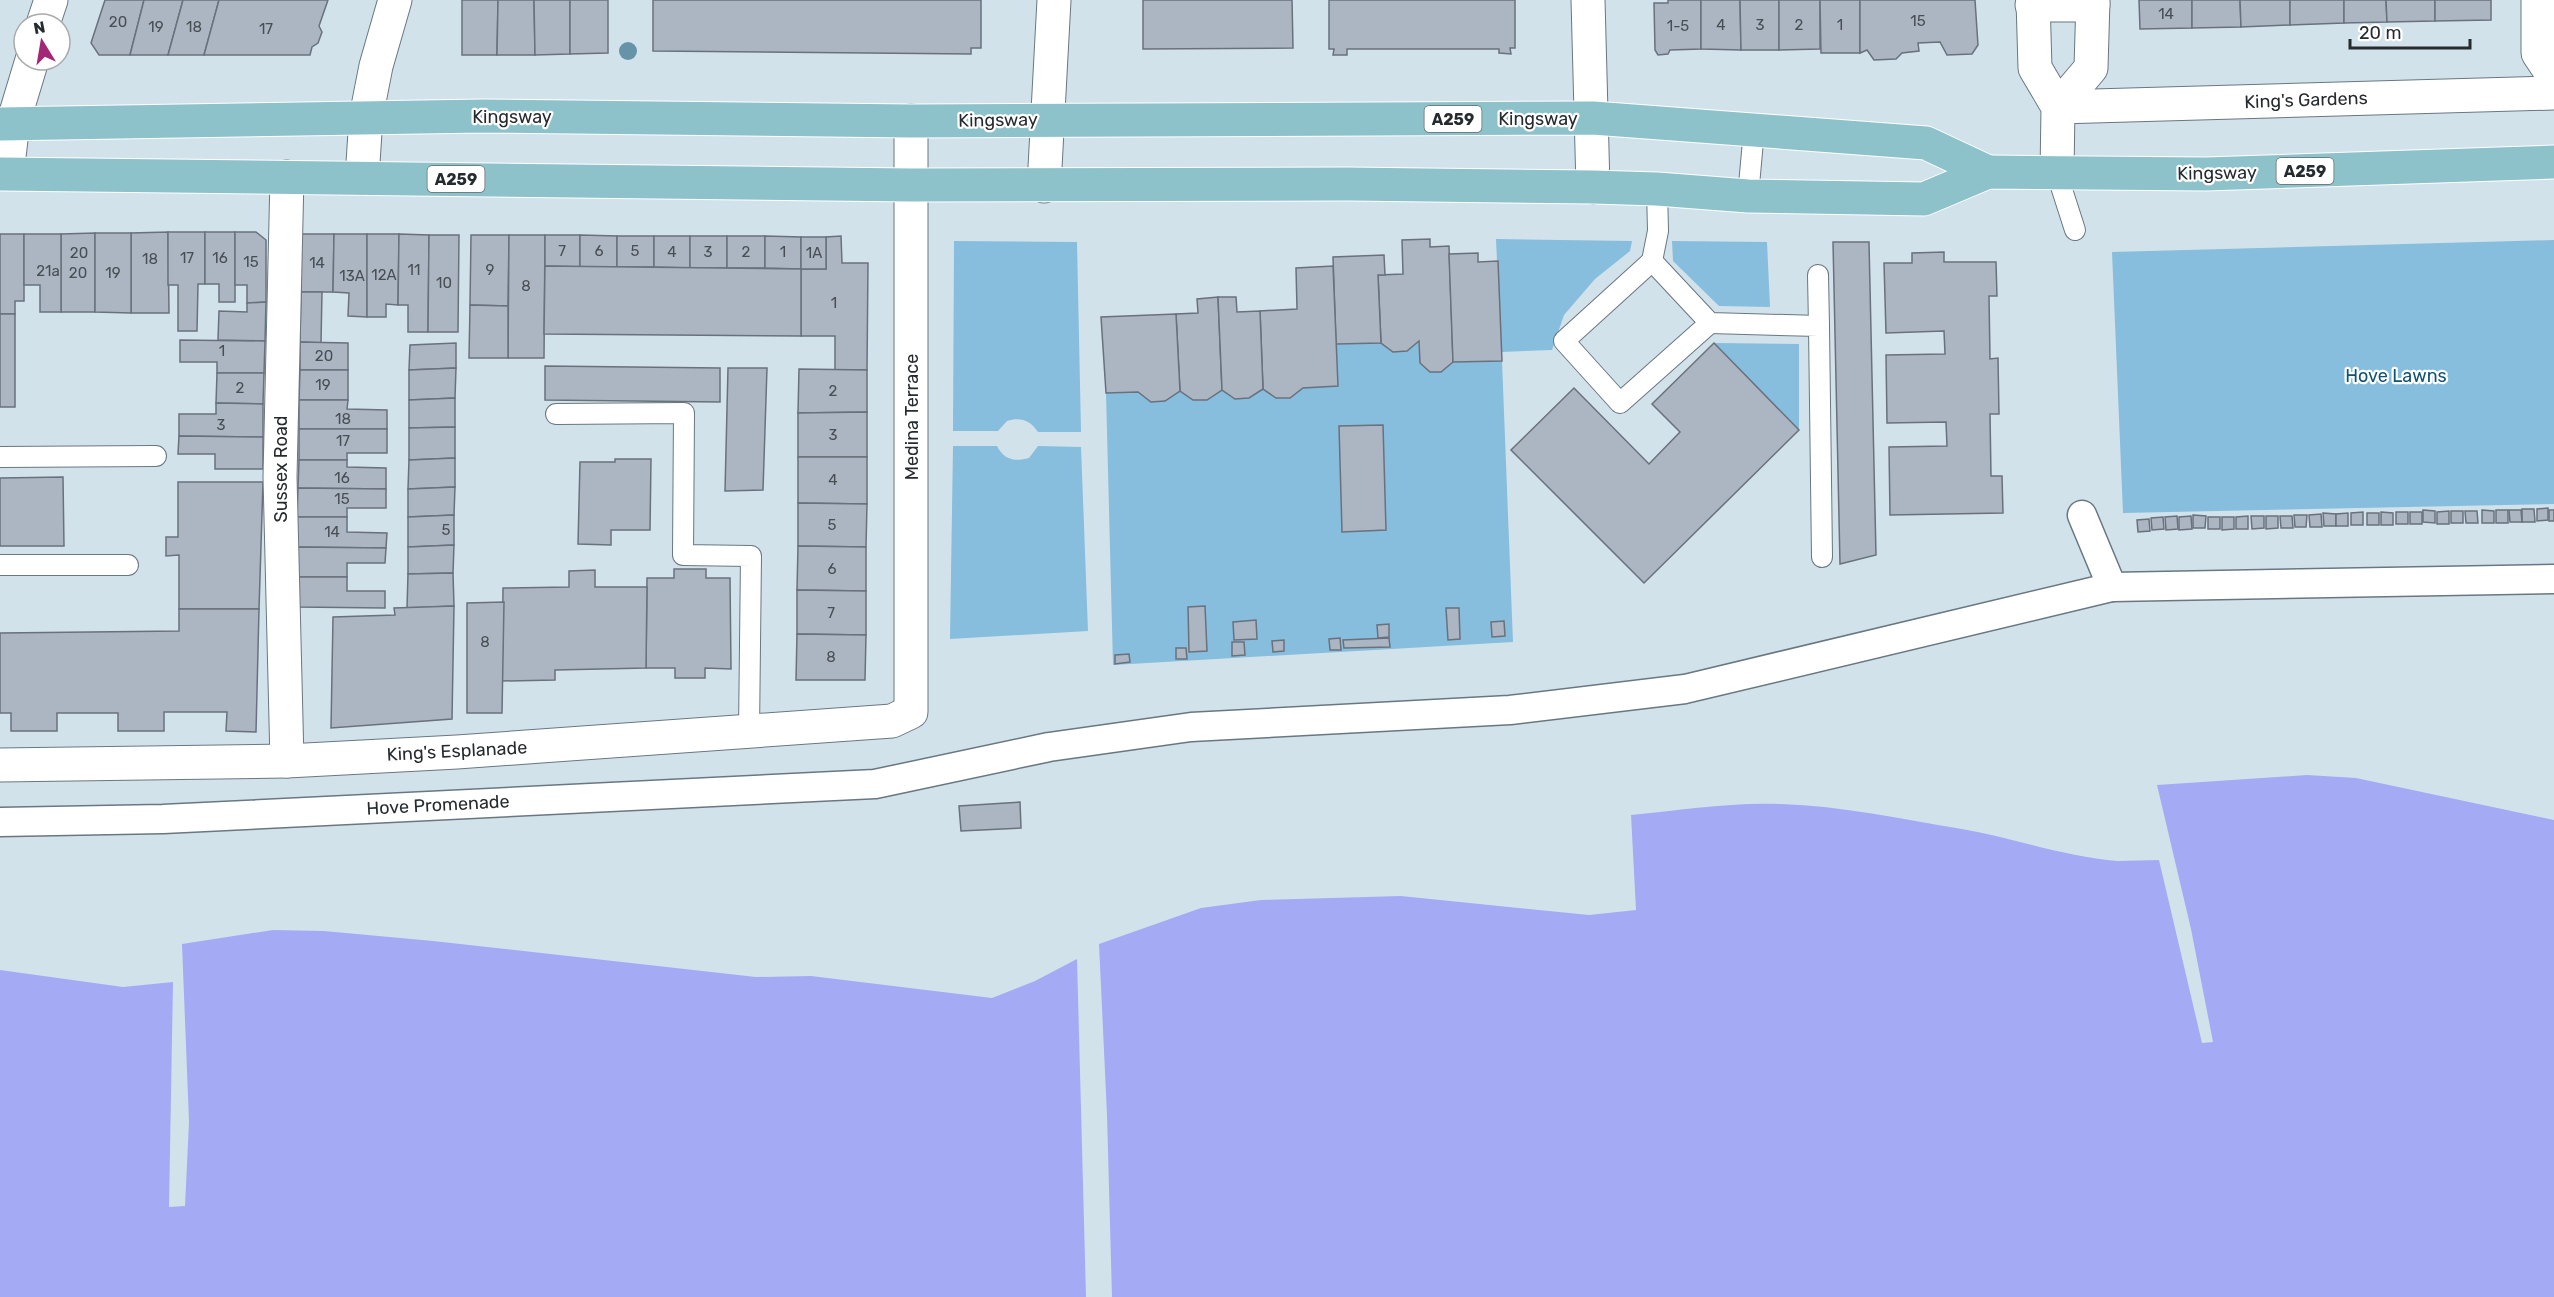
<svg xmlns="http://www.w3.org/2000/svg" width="2554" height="1297" font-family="Rubik,sans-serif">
<rect width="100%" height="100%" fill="#d2e2eb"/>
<!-- green -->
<g fill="#87bedd">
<path d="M1496,239l136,2 -2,10 -35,28 -31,36 -12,35 -51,2z"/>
<path d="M2554,240v264l-431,9 -11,-261z"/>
<path d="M954,241l123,1 4,190h-43c-8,-12 -18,-15 -31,-11l-9,10h-45z"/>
<path d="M1672,241l95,1 3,65 -51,-1 -46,-45z"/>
<path d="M1419,341l83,20 11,281 -400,23 -7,-272 231,-7 -1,-42z"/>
<path d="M1714,343l85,1v86z"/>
<path d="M953,446h44c7,14 18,16 32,12l9,-12 43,1 7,184 -138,8z"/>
</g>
<!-- water -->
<g fill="#a4abf4">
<path d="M2307,775l49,3 198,42v477h-1442l-5,-182 -8,-171 102,-36 60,-8 140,-4 188,19 47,-5 -5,-95c50,-5 100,-13 150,-11 61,2 121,15 181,25 52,9 103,28 156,32 14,0 27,-1 41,-1l43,183 11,-1 -22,-113 -34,-144z"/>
<path d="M273,930l51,1 109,10 323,36 55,-1 181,22 43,-17 42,-22 9,338h-1086v-327l123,17 50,-5 -4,225 16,-1 4,-84 -7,-178z"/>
</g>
<!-- building -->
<g fill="#acb5c2" stroke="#69717d" stroke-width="1.5">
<path d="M105,0h39l-14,55h-31l-8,-12z"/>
<path d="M144,0h39l-15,55h-38z"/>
<path d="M183,0h36l-15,55h-36z"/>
<path d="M219,0h109l-9,26 3,6 -4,11 -6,4 -2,8h-106z"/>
<path d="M462,0h36l-1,55h-35z"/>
<path d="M498,0h36l1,55h-38z"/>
<path d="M534,0h36v54l-35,1z"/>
<path d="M570,0h38v53l-38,1z"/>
<path d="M653,0h328v48h-10v6l-318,-3z"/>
<path d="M1143,0h149l1,48 -150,1z"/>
<path d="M1329,0h186v48h-5l1,6 -12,-1v-4h-152v6h-14l1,-6h-5z"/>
<path d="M1668,0h33v49l-31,1 -2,4 -10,1 -3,-5 -1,-47h14z"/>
<path d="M1701,0h39l1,50 -40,-1z"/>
<path d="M1740,0h39v50h-38z"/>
<path d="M1779,0h41v49l-41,1z"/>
<path d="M1820,0h40v53h-39z"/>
<path d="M1860,0h115l3,45 -6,9 -25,1 -7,-13 -22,1 1,8 -17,2 -6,6 -22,1 -7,-10 -7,3z"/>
<path d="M2139,0h53v28l-52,1z"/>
<path d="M2192,0h48l1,27 -49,1z"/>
<path d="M2240,0h50v25l-49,2z"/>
<path d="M2290,0h54v23l-54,2z"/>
<path d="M2344,0h42l1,22 -43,1z"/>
<path d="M2386,0h49v21l-48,1z"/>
<path d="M2435,0h56v20l-56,1z"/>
<path d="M168,232l1,81h-38v-80z"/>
<path d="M168,232h37v52h-7l-1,47h-19v-46h-10z"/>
<path d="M205,232h30v70h-16v-18h-14z"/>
<path d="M235,232h21l10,8v62l-19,1v-18h-12z"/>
<path d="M95,233v79h-34v-78z"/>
<path d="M95,233h36v80l-36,-1z"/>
<path d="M0,234h24v67h-9v13h-15z"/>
<path d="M24,234h37v78h-21v-27h-16z"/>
<path d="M301,234h33l-1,58h-32z"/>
<path d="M334,234h33v83l-19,-1 1,-23 -16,-1z"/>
<path d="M367,234h32l-1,71 -12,-1v13h-19z"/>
<path d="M399,234l30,1 -1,97h-20v-27h-10z"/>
<path d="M429,235h30l-1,97h-30z"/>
<path d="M471,235h38l-1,71 -38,-1z"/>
<path d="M509,235h36l-1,123h-36z"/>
<path d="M545,235h35v32l-35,-1z"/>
<path d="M580,235l37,1v31h-37z"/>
<rect x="617" y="236" width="37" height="31"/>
<path d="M654,236h36v32l-36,-1z"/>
<rect x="690" y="236" width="37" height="32"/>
<rect x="727" y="236" width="38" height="32"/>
<path d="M765,236l36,1v32l-36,-1z"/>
<path d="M841,236l1,27h26l-1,107h-32v-34h-34v-67h25v-32z"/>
<rect x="801" y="237" width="25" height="32"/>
<path d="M1430,239v8l19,-1 4,116 -12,10h-11l-10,-9 -1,-22 -12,10 -14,1 -12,-9 -3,-68 25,-1 -1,-34z"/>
<path d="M1833,242h36l7,313 -36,9z"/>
<path d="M1944,252v10h52l1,34h-8l1,63 8,-1 1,56h-9l1,62h11l1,37 -113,2 -1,-68 58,-1 -1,-24 -59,1 -1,-68 59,-1 -1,-23 -58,2 -2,-70h28v-10z"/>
<path d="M1478,253v9l20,-1 4,100 -49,1 -4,-108z"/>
<path d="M1384,255l1,20h-7l3,68 -45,1 -3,-87z"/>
<path d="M545,266l256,3v67l-257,-2z"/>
<path d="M1333,266l5,120 -35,2 -13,10h-14l-13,-9 -3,-78 37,-2 -1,-41z"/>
<path d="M301,292h21l-1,51 -21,-1z"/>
<path d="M1218,297l4,93 -15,10h-14l-13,-9 -4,-77 22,-1 -1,-14z"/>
<path d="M1218,297h18l1,15 23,-1 3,78 -14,9 -14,1 -13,-9z"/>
<path d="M266,302l-1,39 -47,-1 1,-29 28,1v-9z"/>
<path d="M470,305l38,1v52h-39z"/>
<rect x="0" y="314" width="15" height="93"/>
<path d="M1176,314l4,77 -15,10 -14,1 -13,-10 -32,1 -5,-76z"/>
<path d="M180,340l85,1 -1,32h-47v-11h-37z"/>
<path d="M300,342l48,1v27h-48z"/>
<path d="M456,343v25l-47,2 1,-25z"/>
<path d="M1714,343l85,87 -155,153 -133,-133 63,-62 75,76 31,-32 -28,-28z"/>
<path d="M545,366l175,2v34l-175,-2z"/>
<path d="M456,368l-1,30 -46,2v-30z"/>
<path d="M728,368h39l-4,122 -38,1z"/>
<path d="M799,369l68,1v42l-69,1z"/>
<path d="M300,370h48v30h-49z"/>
<path d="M217,373h47l-1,31 -47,-1z"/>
<path d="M455,398v29l-46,1v-28z"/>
<path d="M299,400h49l-1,9 40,1v19h-88z"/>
<path d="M216,403l47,1v33l-84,-1v-22h37z"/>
<path d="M867,412v45h-69v-44z"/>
<path d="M1383,425l3,105 -44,2 -3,-106z"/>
<path d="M455,427v31l-46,2v-32z"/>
<path d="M299,429h88v24h-40v7h-48z"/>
<path d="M179,436l84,1v32h-48v-15h-37z"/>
<path d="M798,457h69v47l-69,-1z"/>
<path d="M455,458v29l-47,2 1,-29z"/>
<path d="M615,459h36l-1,71h-39v15l-33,-1 2,-82h35z"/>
<path d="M299,460h48v7l39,1v21l-88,-1z"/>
<path d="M63,477l1,69h-64v-68z"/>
<path d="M178,482h85l-4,127h-80v-54l-13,1v-19h12z"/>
<path d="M455,487l-1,28 -46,2v-28z"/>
<path d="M298,488l88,1v19h-39v9h-50z"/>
<path d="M798,503l69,1 -1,43 -68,-1z"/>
<path d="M2548,508v12l-11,1v-12z"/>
<path d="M2522,509h12l1,13h-13z"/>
<path d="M2423,510l12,1v12l-12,-1z"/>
<path d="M2482,510l12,1v12h-12z"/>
<rect x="2496" y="510" width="12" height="13"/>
<path d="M2509,510h12l1,12h-12z"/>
<rect x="2549" y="510" width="5" height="11"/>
<path d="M2449,511v13h-12v-12z"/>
<rect x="2451" y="511" width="12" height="12"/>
<path d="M2465,511h12l1,12h-12z"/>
<path d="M2363,512v13h-12v-12z"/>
<path d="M2381,512l12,1v12h-12z"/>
<rect x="2396" y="512" width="12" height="12"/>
<rect x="2410" y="512" width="12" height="12"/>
<path d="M2323,513l13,1v12h-12z"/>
<path d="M2348,513v13h-12v-12z"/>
<rect x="2367" y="513" width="12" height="12"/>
<path d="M2321,514l1,13h-12l-1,-12z"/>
<path d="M454,515v30l-46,2v-30z"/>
<path d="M2193,515l13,1 -1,12h-12z"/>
<path d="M2294,515h13l-1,12h-11z"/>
<path d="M2177,516l1,13 -12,1 -1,-13z"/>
<path d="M2191,516l1,13 -13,1v-13z"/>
<path d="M2248,516v13h-12v-12z"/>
<path d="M2251,516h13v12l-12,1z"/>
<path d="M2266,516h12v12l-12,1z"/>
<path d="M2280,516h12l1,12h-12z"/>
<path d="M297,517h50v15l40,1 -1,15 -89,-1z"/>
<path d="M2163,517l1,12 -12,1 -1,-12z"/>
<rect x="2208" y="517" width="12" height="12"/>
<path d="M2222,517h12v12l-12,1z"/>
<path d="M2149,519l1,12 -12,1 -1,-12z"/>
<path d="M454,545l-1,28 -45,1v-27z"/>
<path d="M798,546l68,1v44l-69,-1z"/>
<path d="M297,547l89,1 -1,15h-38v14h-50z"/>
<path d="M674,569h32v9h24l1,91 -26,-1v10h-30v-10h-29l1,-90h27z"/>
<path d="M595,570v17h52l-1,81 -91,2v10l-53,1 1,-93 66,-1v-16z"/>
<path d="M453,573l1,33 -47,2 1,-34z"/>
<path d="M297,577h50v14h38v17l-88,-1z"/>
<path d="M797,590l69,1v44l-69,-1z"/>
<path d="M504,602l-2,111h-35v-110z"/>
<path d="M454,606l-2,113 -121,9 2,-111 62,-2 -1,-7z"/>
<path d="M1205,606l2,45 -18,1 -1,-45z"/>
<path d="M1446,608h13l1,31 -12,1z"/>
<path d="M179,609h80l-3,123 -30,-1 1,-19h-63v19h-46v-18h-61v18h-46v-18h-11v-80l179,-2z"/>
<path d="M1256,620l1,19 -23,1 -1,-18z"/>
<path d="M1504,621l1,15 -13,1 -1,-15z"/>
<path d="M1389,624v13l-11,1 -1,-13z"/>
<path d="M797,634l69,1 -1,45h-69z"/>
<path d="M1340,638l1,12h-11l-1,-11z"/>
<path d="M1389,638l1,9 -46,1 -1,-8z"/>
<path d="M1284,640v11l-11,1 -1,-11z"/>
<path d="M1232,642h12l1,13 -13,1z"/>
<path d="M1176,648h10l1,11h-11z"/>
<path d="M1129,654l1,8 -15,2v-9z"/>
<path d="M1020,802l1,26 -60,3 -2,-25z"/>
</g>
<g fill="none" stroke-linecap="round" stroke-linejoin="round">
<!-- service casing -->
<g stroke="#697780" stroke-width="22">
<g id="service">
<path d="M2057,174l18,56"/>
<path d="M1657,189l1,42 -6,30 58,62 109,3 3,231"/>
<path d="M1748,196l6,-66"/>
<path d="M1652,261l-88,80 56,62 90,-80"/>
<path d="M1818,275l1,51"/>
<path d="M556,414l128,-1 -1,142 68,1 -2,176"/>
<path d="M0,457l156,-1"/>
<path d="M0,565h128"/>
</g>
</g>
<!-- pedestrian casing -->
<g stroke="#697780" stroke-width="31">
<g id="pedestrian">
<path d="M2082,515l30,72"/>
<path d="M0,822l163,-3 712,-35 174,-37 142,-20 319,-17 175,-21 427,-102 442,-8"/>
</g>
</g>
<!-- minor casing -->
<g stroke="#697780" stroke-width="35">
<g id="minor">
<path d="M1588,0l5,187"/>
<path d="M2033,0l2,68 23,39 -1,67"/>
<path d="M2538,0v53l16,24"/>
<path d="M2032,5h61"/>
<path d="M43,24l8,-24"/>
<path d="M2058,107l496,-14"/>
<path d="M2058,107l33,-39 2,-68"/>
<path d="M7,173l6,-50 19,-63"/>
<path d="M362,178l4,-61 10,-51 19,-66"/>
<path d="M1044,186l10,-186"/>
<path d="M287,761l-7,-284 7,-300"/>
<path d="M0,765l287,-4 170,-9 435,-31 19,-9v-591"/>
</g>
</g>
<!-- primary casing -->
<g stroke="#fff" stroke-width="35">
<g id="primary">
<path d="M0,124l483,-8 428,5 682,-3 333,25 62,29"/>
<path d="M0,174l911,11 437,-1 245,3 64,2 91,7 176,3 64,-27 218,2 348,-12"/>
</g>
</g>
<!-- service -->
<use href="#service" stroke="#fff" stroke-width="20"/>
<!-- pedestrian -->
<use href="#pedestrian" stroke="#fff" stroke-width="28"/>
<!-- minor -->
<use href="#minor" stroke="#fff" stroke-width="33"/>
<!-- primary -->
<use href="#primary" stroke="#8dc2cb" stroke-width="33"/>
</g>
<!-- trees -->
<circle fill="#6693a8" cx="628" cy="51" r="9"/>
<g text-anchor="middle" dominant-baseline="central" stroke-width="4.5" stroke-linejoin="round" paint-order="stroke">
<!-- number labels -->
<g font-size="15" fill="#474e54">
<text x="2166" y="14">14</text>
<text x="1918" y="21">15</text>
<text x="118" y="22">20</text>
<text x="1721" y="25">4</text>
<text x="1760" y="25">3</text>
<text x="1799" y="25">2</text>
<text x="1840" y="25">1</text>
<text x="1678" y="26">1-5</text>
<text x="156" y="27">19</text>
<text x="194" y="27">18</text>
<text x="266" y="29">17</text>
<text x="562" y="251">7</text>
<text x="599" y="251">6</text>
<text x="635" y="251">5</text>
<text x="672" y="252">4</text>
<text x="708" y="252">3</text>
<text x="746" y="252">2</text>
<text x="783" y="252">1</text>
<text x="79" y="253">20</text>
<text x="814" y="253">1A</text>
<text x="187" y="258">17</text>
<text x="220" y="258">16</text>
<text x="150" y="259">18</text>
<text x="251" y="262">15</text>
<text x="317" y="263">14</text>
<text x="414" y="270">11</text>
<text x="490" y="270">9</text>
<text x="48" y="271">21a</text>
<text x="78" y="273">20</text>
<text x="113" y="273">19</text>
<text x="384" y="275">12A</text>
<text x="352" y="276">13A</text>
<text x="444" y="283">10</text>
<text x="526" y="286">8</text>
<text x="834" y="303">1</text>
<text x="222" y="351">1</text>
<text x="324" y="356">20</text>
<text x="323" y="385">19</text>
<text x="240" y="388">2</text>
<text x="833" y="391">2</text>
<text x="343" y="419">18</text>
<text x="221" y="425">3</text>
<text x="833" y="435">3</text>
<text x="343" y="441">17</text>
<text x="342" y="478">16</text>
<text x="833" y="480">4</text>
<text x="342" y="499">15</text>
<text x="832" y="525">5</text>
<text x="446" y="530">5</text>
<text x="332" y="532">14</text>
<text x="832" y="569">6</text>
<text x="831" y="613">7</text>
<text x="485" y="642">8</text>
<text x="831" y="657">8</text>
</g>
<!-- shield labels -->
<g fill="#fff" stroke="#666b6d" stroke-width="1.5">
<rect x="1424.5" y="106" width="57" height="26" rx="4.5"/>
<rect x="2276.5" y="158" width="57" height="26" rx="4.5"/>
<rect x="427.5" y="166" width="57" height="26" rx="4.5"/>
</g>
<g font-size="16" font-weight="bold" fill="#252b2f">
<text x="1453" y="119">A259</text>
<text x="2305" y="171">A259</text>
<text x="456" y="179">A259</text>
</g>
<!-- street labels -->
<g font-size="18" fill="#252b2f" stroke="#fff">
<text transform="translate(2306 100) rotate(-2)">King's Gardens</text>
<text x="512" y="117">Kingsway</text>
<text x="1538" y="119">Kingsway</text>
<text transform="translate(998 120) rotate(-1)">Kingsway</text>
<text transform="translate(2217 173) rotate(-1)">Kingsway</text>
<text transform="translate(912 417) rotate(-90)">Medina Terrace</text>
<text transform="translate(281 469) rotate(-90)">Sussex Road</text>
<text transform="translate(457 751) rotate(-3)">King's Esplanade</text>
<text transform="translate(438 805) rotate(-3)">Hove Promenade</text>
</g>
<!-- park labels -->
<g font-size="18" fill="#0e5371" stroke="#fff">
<text x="2396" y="376">Hove Lawns</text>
</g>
</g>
<!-- north arrow -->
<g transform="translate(42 42) rotate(349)"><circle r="28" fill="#ffffff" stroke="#a8aaac" stroke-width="1.5"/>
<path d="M0-4.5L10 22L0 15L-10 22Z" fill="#a62676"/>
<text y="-9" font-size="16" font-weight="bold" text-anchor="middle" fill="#252b2f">N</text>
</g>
<!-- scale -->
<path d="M2350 39v9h120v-9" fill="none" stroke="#252b2f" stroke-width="3"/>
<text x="2359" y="39" font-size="18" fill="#252b2f" stroke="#ffffff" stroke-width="4.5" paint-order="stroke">20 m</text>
</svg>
